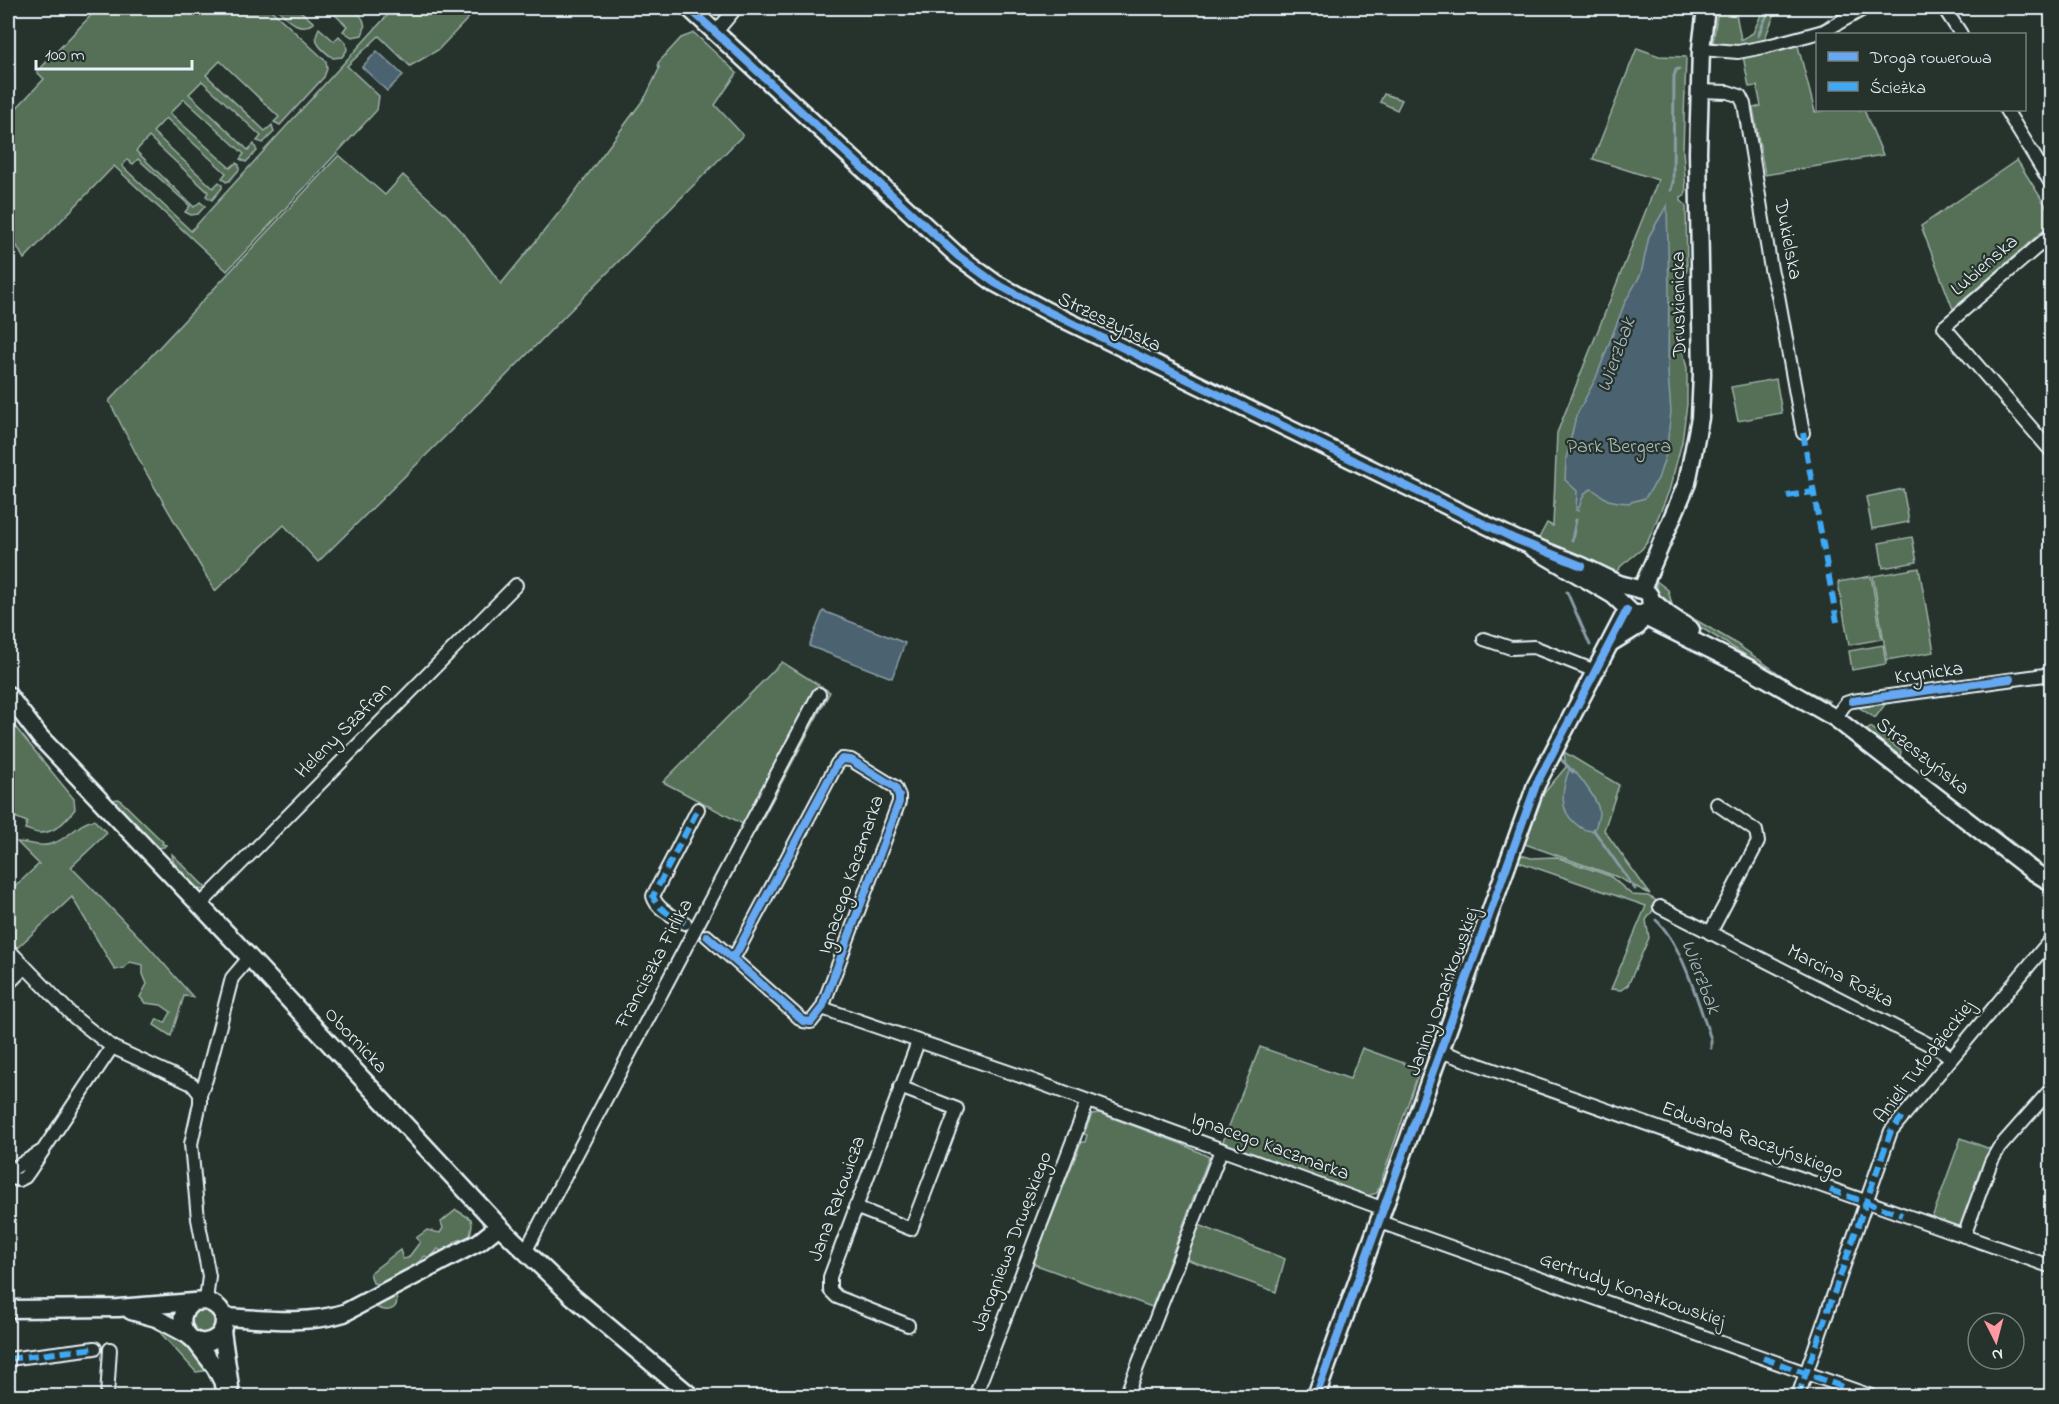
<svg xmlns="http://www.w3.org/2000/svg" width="2059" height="1404" font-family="'Indie Flower',sans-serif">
<rect width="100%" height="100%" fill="#26332d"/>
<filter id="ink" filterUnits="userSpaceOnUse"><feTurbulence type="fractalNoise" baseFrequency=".0167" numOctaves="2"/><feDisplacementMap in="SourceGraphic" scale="12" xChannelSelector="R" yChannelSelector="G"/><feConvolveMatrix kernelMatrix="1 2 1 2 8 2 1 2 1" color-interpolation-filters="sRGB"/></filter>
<g filter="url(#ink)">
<!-- green -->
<g fill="#547057" stroke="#9eb0a8" stroke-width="1.5">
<path d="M98,8h171l57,53 1,8 -3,8 -44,48 -6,-3 5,-5 -59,-56 -14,14 59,56 7,-6 2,7 -11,11 -6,-2 4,-5 -59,-55 -13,13 59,56 6,-6 3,7 -11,11 -6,-3 4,-5 -60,-55 -14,14 60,55 6,-5 3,2v5l-10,11 -3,1 -4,-4 4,-5 -60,-55 -13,14 60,56 6,-6 3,3v3l-10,12 -6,-4 2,-4 -59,-55 -13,14 58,56 6,-5 5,4 -7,8 -7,1 -6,-3 5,-6 -52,-47 -5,5 -6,-4 -5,6 69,65 203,-223h84l-40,42 -28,16 -31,-30 -32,30 32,30 -2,14 -150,161 -113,-105 -90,93 -16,-29v-113l36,-38 -7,-7z"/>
<path d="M276,8h21l17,15c-16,10 -27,-5 -38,-15z"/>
<path d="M342,8c15,0 28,12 20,27l-10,2 -9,-6 4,-5 -14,-13z"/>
<path d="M1718,8h17l6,32 12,-7 11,-25h13l-12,30c13,1 54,-10 63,-19l1,7 -87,22 -27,-3 -2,-2z"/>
<path d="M319,28l15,13 5,-5 7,7 1,7 -5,7 -9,1c-11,-8 -22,-16 -14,-30z"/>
<path d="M694,33l43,40 -22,32 28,30 -249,253 -176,174 -34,-37 -69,66 -71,-122 -35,-68 230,-246 46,40 18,-20 44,40 17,19 37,50 65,-80 80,-108 13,-27 -1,-6 23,-25z"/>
<path d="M1797,42l18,70 14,-2h35l19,45 -118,20 -12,-67 8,-2 -4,-20 -8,1 -6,-31z"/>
<path d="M1637,48l22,8 27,1 -3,93 3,42 -1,3 -4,2v4l5,4 1,64 -6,32v43l6,24v36l-5,38 -13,49 -21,50 -6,8 -21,17 -7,9 -75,-37 8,-15 6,3 4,-93 101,-253 -65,-21z"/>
<path d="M1384,94l18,6 -5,10 -17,-8z"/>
<path d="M791,115l4,2 90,83 3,6z"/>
<path d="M2017,160l34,54v10l-98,85 -32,-83z"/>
<path d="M1776,379l6,34 -44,8 -7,-34z"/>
<path d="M1903,489l6,33 -37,7 -6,-32z"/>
<path d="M1912,537l5,25 -34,6 -4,-25z"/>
<path d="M1919,568l15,84 -47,8 -14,-84z"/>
<path d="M1871,576l11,63 -33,6 -11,-63z"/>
<path d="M1655,580l13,10 5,18 -14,-11z"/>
<path d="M1682,612l50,29 65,45 32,15 -5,1c-49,-27 -95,-58 -144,-87z"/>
<path d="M1883,645l3,19 -34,6 -3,-19z"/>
<path d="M782,662l48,30 -74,139 -93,-49z"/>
<path d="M1886,703l-11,15 -15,-10 2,-1z"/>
<path d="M8,718l66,81 1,10c-8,11 -21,25 -36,24 -4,0 -10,-3 -14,-4l2,-7 -15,-6 -4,-10z"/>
<path d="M1871,727l30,24 -1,7 -34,-27z"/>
<path d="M1564,752l55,33 -15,45 46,64 -35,-18 -90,-32 19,-51 22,-26z"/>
<path d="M119,799l44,43 -1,2 4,1 -2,2 -8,1 -46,-48z"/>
<path d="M94,820l13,13 -36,34 78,80 44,50 -9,-1 -13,40 -17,-11 3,-6 8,4 6,-11 -10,-7 -16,-2 -5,-6 7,-13 -4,-10v-9l-13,-3 -6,6 -9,2 -43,-73 -55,51 -9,-9 5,-6 -5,-6v-34l31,-29 -22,-22c12,0 22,6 34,2 17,-4 26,-21 43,-24z"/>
<path d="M1996,829l55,44v4l-56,-45z"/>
<path d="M172,854l36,36c-16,2 -36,-20 -36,-36z"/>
<path d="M1521,855l10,3 25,-1 54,19 22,19 16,1 11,6 -13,18 3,18 -21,47 -7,5 -10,-1 35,-83 -127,-44z"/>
<path d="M1260,1047l90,32 12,-31 58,21 -43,124 -10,3 -145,-52z"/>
<path d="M1099,1113l83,31 27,13 -57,150 -121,-44 20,-44 30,-77h4l2,-7 -3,-1 8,-20z"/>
<path d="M1961,1138l29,11 -28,80 -30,-11z"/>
<path d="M456,1210l15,9 1,6 -2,11 -16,6v6l-10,5 -6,-4 -8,9 -5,-2c-14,12 -32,35 -52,27l-3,-10 30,-23 3,9 5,-1 12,-16 -4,-4 11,-8 13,3 3,-5 -2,-6z"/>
<path d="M1199,1225l86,34 -9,33 -90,-33z"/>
<path d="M396,1296c4,15 -10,17 -20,11z"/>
<circle cx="203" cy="1321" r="12"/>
<path d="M157,1323l29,18 24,26 -6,4 -8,1 -40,-44z"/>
<path d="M169,1390l30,2v4h-31z"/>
</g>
<!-- water -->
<g fill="#4c6470" stroke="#8a9ca6" stroke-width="1.5">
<path d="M377,51l26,24 -16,16 -25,-24z"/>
<path d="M1667,205l2,84 -1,84 3,39 -5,42 -8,25 -13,19 -17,5 -10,-1 -10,-2 -16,-11c-9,2 -11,13 -14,22l-2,-1 1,-19 -12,-11 1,-21 10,-43 20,-38 29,-76 16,-28 8,-38z"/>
<path d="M823,611l82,32 -13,35 -83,-32z"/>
<path d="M1573,769c7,9 26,31 26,43 0,6 -3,14 -5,19 -7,0 -13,-2 -18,-7 -18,-14 -14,-35 -7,-54z"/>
</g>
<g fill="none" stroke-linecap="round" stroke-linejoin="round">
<!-- stream -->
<g stroke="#8a9ca6" stroke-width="3">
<path d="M1758,36l12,-28"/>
<path d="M1671,190l2,-8 1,-106 2,-6 3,-1"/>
<path d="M1572,540l4,-20"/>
<path d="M1567,592l23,53"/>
<path d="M1558,756l15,16"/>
<path d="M1593,829l42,60"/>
<path d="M1656,920c27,25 42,84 55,119v9"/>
</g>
<!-- street casing -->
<g stroke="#e8f1f8" stroke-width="16">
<g id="street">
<path d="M1944,8l17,26"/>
<path d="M716,32l20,-24"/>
<path d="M1701,49l37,3 26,-5 60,-16 41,-23"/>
<path d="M1699,91l29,1 12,4 4,8 27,165 7,26 25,138"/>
<path d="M2006,110l46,75"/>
<path d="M2052,234l-108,93 108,125"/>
<path d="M1484,639l27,9 23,-1 61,24"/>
<path d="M1835,718l11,-15 6,-2 200,-27"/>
<path d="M200,905l316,-320"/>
<path d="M1660,907l282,144 9,7"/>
<path d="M685,923c-12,-7 -28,-13 -32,-27l45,-87"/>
<path d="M1710,933l48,-91 -2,-11 -39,-27"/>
<path d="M707,936l96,85 8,1 11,-14 77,-206v-6l-4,-9 -44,-27 -9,-1 -5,5 -100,188 -5,5"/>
<path d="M8,949l66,68 38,30 80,37 8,10"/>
<path d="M8,984l17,-17"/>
<path d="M822,1008l201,69 361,132"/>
<path d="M1440,1051l612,216"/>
<path d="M42,1151l-31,19 -2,5 2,3 8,2 6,-3 5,-7 82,-123"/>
<path d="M855,1207l56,22 46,-120 -57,-22"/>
<path d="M1380,1222l491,174"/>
<path d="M1964,1236l27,-74 8,-14 53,-60"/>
<path d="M525,1252l294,-558"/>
<path d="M206,1301l3,-25 -11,-57 -7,-75 9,-41v-9l6,-15 26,-101 17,-20"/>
<path d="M908,1325l-71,-28 -7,-7v-13l88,-235"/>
<path d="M8,1359l87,-11"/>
<path d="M107,1396l3,-47"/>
<path d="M975,1396l113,-295"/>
<path d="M1126,1396l95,-246"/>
<path d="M1798,1396l93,-265 161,-193"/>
</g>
</g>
<!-- secondary casing -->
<g stroke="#e8f1f8" stroke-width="21">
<g id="secondary">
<path d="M689,8l269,248 37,27 52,28 468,228 67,27 37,18 27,7 4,5 1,11 -7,7h-11l-20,-19 -82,-48"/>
<path d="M1642,589l45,-106 13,-65 2,-44 -4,-222 3,-103 5,-41"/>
<path d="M1651,600l19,16 21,14"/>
<path d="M1641,615l109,54 85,49 196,152 21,13"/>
<path d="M1612,642l26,-16 3,-11"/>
<path d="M8,695l32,42 196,206 263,283 73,70 119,100"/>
<path d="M8,1309l110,-1 88,-7c10,3 17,9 18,19 0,7 -2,13 -7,17 -23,19 -51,-18 -23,-35"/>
<path d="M131,1311l25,7 30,16"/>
<path d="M224,1317c39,2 82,8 120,-4l135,-71 20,-16"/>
<path d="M222,1331l8,56"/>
<path d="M195,1341l20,26 15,29"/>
<path d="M1316,1396l220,-611 91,-175"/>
</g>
</g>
<!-- street -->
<use href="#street" stroke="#26332d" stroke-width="12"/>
<!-- secondary -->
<use href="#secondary" stroke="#26332d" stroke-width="16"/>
<!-- quiet -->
<g stroke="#3fa9f5" stroke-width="6" stroke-dasharray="12 6" stroke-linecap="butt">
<path d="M1803,433l34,189"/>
<path d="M1787,496l26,-4"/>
<path d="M685,923c-12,-7 -28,-13 -32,-27l45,-87"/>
<path d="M1830,1190l72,25"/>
<path d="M1763,1358l80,29"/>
<path d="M8,1359l87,-11"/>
<path d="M1798,1396l93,-265 11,-14"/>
</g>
<!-- cycleway casing -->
<g stroke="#26332d" stroke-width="11">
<g id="cycleway">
<path d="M689,8l269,248 37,27 52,28 468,228 67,27"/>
<path d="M1852,701l158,-22"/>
<path d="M707,936l96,85 8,1 11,-14 77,-206v-6l-4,-9 -44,-27 -9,-1 -5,5 -100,188 -5,5"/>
<path d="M1316,1396l220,-611 91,-175"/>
</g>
</g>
<!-- cycleway -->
<use href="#cycleway" stroke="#66a8f1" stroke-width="8"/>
</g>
</g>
<g text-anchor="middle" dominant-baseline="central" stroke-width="4.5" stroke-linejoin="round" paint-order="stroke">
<!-- street labels -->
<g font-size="20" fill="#e8f1f8" stroke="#26332d">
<text transform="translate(1787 240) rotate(79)">Dukielska</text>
<text transform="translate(1985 266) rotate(-41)">Lubieńska</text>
<text transform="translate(1680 304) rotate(-91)">Druskienicka</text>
<text transform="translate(1109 323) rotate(26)">Strzeszyńska</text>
<text transform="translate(1929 674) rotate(-8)">Krynicka</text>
<text transform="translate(344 731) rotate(-45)">Heleny Szafran</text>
<text transform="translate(1922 757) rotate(38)">Strzeszyńska</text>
<text transform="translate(852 875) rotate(-71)">Ignacego Kaczmarka</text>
<text transform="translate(655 964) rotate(-62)">Franciszka Firlika</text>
<text transform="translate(1840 977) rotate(27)">Marcina Rożka</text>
<text transform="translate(1444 992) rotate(-70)">Janiny Omańkowskiej</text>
<text transform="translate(355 1041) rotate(47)">Obornicka</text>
<text transform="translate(1925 1062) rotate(-52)">Anieli Tułodzieckiej</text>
<text transform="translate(1752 1141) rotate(20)">Edwarda Raczyńskiego</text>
<text transform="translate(1270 1147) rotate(20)">Ignacego Kaczmarka</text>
<text transform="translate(838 1199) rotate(-70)">Jana Rakowicza</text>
<text transform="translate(1013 1242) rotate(-69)">Jarogniewa Drwęskiego</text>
<text transform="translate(1632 1291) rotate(19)">Gertrudy Konatkowskiej</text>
</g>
<!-- park labels -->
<g font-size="20" fill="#adbdb8" stroke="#26332d">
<text x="1619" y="447">Park Bergera</text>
</g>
<!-- water labels -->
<g font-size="21" font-style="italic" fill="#aab9c2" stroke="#26332d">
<text transform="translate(1617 355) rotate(-70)">Wierzbak</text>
<text transform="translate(1700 977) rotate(69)">Wierzbak</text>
</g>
</g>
<!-- margin -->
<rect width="2059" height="1404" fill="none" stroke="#26332d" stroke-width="30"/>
<rect x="15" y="15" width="2029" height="1374" fill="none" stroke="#e8f1f8" stroke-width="2" filter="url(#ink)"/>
<!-- legend -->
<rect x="1816" y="33" width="210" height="78" fill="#26332d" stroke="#747f7e" stroke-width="1.5"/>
<rect x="1828" y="52" width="30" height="9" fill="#66a8f1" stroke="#747f7e" stroke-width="1.5"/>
<text x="1870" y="63" font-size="18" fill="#e8f1f8">Droga rowerowa</text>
<rect x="1828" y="82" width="30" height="9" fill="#3fa9f5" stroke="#747f7e" stroke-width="1.5"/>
<text x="1870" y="93" font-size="18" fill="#e8f1f8">Ścieżka</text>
<!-- north arrow -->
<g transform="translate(1996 1341) rotate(174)"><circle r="28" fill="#26332d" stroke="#747f7e" stroke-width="1.5"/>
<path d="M0-4.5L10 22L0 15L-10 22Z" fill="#ff9aa2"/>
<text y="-9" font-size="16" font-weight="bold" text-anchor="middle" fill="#e8f1f8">N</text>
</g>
<!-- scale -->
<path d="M36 60v9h156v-9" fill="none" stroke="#e8f1f8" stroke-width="3"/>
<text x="45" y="60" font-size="18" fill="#e8f1f8" stroke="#26332d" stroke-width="4.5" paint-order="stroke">100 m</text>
</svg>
